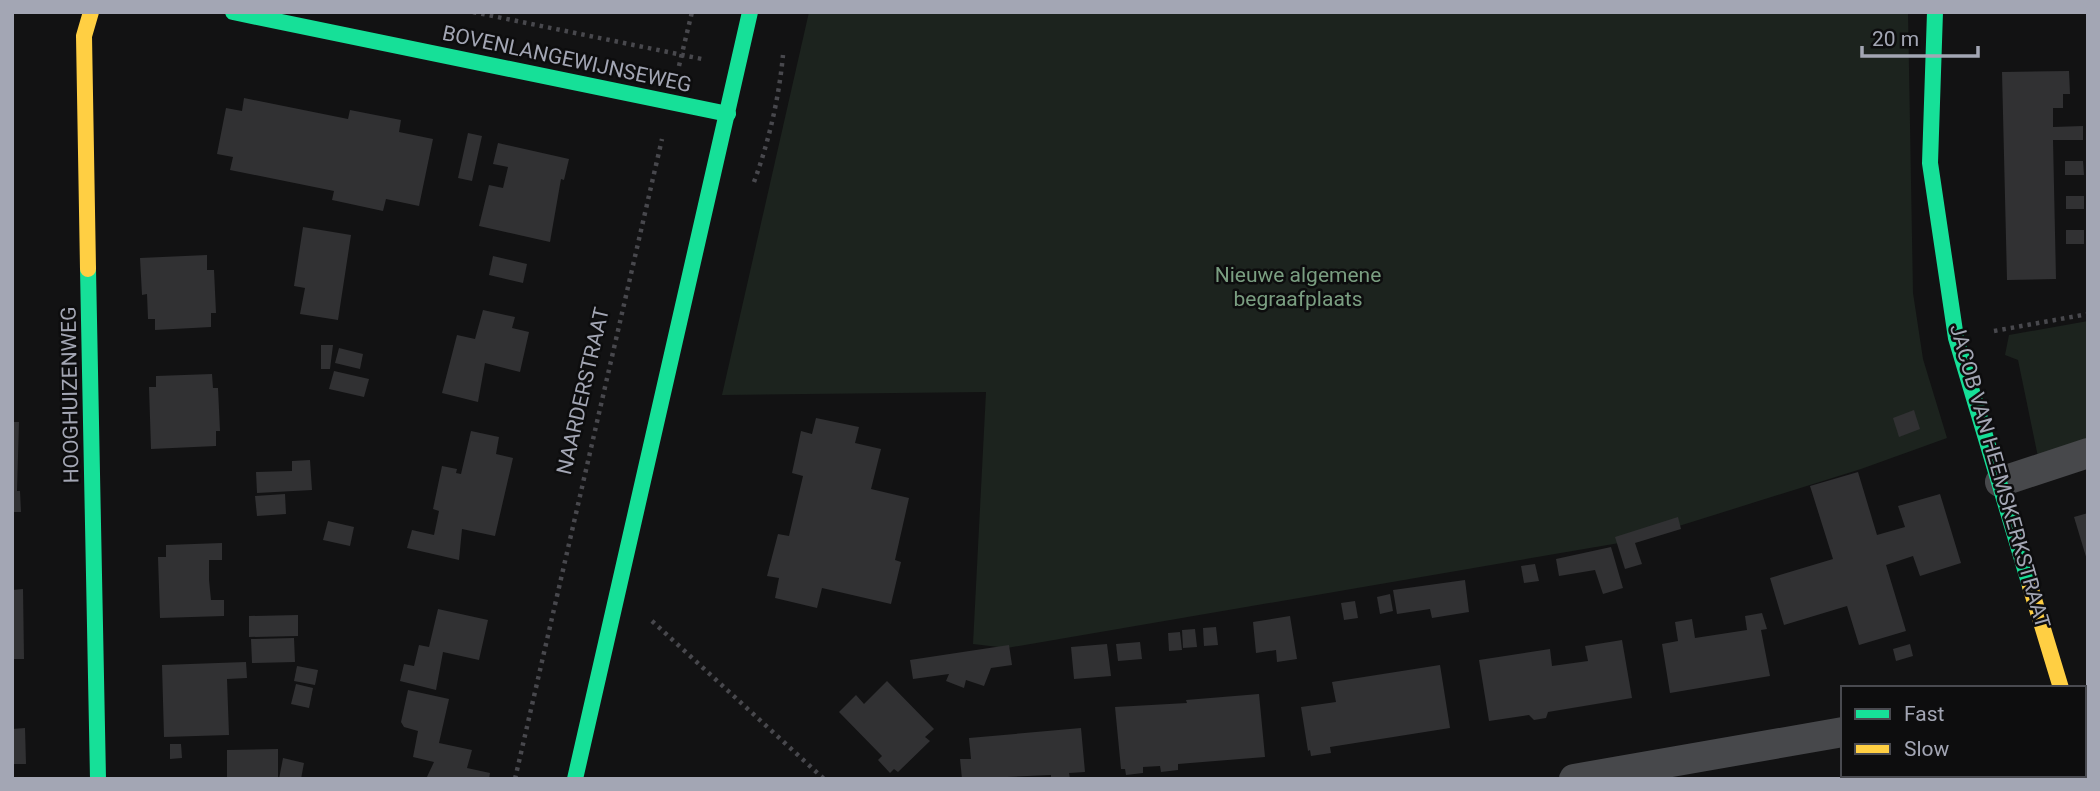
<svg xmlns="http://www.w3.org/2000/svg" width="2100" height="791" font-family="Roboto,sans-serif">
<rect width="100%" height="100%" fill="#121213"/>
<!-- green -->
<g fill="#1c231e">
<path d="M809,12h1099l5,281 10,66 24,79 -86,31 -230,72 -624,107 -34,-4 13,-252 -264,3z"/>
<path d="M2088,321v120l-50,16 -20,-97 -13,-5 4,-20z"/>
</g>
<!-- building -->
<g fill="#313133">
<path d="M2069,71l1,23h-7v14h-10v19l30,-1v14h-30l3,139 -49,1 -5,-208z"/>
<path d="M244,98l104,21 2,-9 51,10 -2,12 34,7 -14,67 -33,-7 -3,12 -51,-11 2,-9 -104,-21 3,-13 -16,-3 9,-46 16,3z"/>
<path d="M468,133l14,3 -10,45 -14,-3z"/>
<path d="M498,143l71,16 -5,21 -3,-1 -11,63 -71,-16 10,-41 14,3 5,-21 -15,-3z"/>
<path d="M2065,161h18l1,14h-19z"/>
<rect x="2066" y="196" width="18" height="13"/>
<path d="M303,227l48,8 -13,85 -38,-6 5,-26 -11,-2z"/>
<rect x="2066" y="230" width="18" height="14"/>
<path d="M207,255v15h7l2,43h-5v14l-56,3v-11h-7l-1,-25 -5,1 -2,-37z"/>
<path d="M493,256l34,8 -4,19 -34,-8z"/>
<path d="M483,310l32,7 -3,11 17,4 -9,40 -35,-9 -7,39 -36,-9 15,-58 18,4z"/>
<path d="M321,345h12l-3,24h-9z"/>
<path d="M339,348l24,6 -3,15 -25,-6z"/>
<path d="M334,371l35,8 -5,18 -35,-8z"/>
<path d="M212,374l1,14h5l2,43h-4v15l-65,3 -2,-62h7v-11z"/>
<path d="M1914,410l6,19 -21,8 -6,-19z"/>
<path d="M816,418l43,9 -4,16 26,6 -10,40 38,9 -14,62 6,2 -10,42 -69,-16 -5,20 -42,-10 4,-20 -12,-2 11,-42 11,2 14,-60 -11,-3 9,-42 11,3z"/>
<path d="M12,422h7l-2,69h3l1,21h-9z"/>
<path d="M471,431l28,6 -3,17 17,4 -18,78 -33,-7 -3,31 -52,-12 5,-18 22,5 5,-24 -6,-2 9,-43 15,3 -1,4 5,1z"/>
<path d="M310,460l2,30 -55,3 -1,-21 36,-1v-10z"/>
<path d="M1858,472l19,63 28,-8 -7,-21 42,-12 21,69 -41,13 -7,-20 -27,9 20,66 -47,14 -12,-39 -63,19 -14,-47 63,-19 -23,-73z"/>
<path d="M285,494l1,20 -29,2 -2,-20z"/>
<path d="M2088,513v47h-1l-13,-43z"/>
<path d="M1678,517l3,12 -46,14 7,21 -17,5 -10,-32z"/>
<path d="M328,521l26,6 -4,19 -27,-6z"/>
<path d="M222,543v17h-13v20l2,20h13v16l-64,2 -2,-61h8v-12z"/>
<path d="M1611,547l12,41 -20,6 -8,-24 -36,6 -3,-17z"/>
<path d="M1535,564l4,17 -15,2 -3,-17z"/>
<path d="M1465,580l4,32 -37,6 -2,-9 -33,5 -4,-24z"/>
<path d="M23,589l1,70h-12v-69z"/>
<path d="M1390,594l3,17 -13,3 -3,-17z"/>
<path d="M1355,601l3,17 -14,2 -3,-17z"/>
<path d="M438,609l50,11 -9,40 -36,-8 -7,38 -36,-9 4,-17 10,2 5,-21 10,2z"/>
<path d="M1762,613l5,16 -6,1 9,46 -100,17 -8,-49 16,-3 -3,-19 17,-3 3,19 52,-8 -2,-14z"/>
<path d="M298,615v21l-49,1v-21z"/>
<path d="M1290,616l7,43 -20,3 -1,-12 -20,3 -3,-31z"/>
<path d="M1216,627l2,18 -14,1 -1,-18z"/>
<path d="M1195,629l2,18 -14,1 -1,-18z"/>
<path d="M1180,632l2,18 -13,1 -1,-18z"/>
<path d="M294,638l1,24 -43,1 -1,-24z"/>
<path d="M1622,640l10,58 -84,14 -2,6 -12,2 -5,-5 -40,6 -10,-61 71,-11 2,17 36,-5 -3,-15z"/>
<path d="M1140,642l2,17 -24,2 -2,-17z"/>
<path d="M1107,644l4,32 -37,3 -3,-32z"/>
<path d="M1910,644l3,12 -17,5 -3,-12z"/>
<path d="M1009,645l3,20 -21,3 -7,18 -18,-6 -2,8 -18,-7 3,-7 -36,5 -3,-19z"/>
<path d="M246,662l1,16 -20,1 2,56 -65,2 -2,-72z"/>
<path d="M1440,665l10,63 -120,19 1,6 -20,3 -1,-6 -2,1 -7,-44 35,-5 -4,-20z"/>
<path d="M297,666l21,4 -3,15 -21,-4z"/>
<path d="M887,681l47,48 -9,8 5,4 -32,31 -4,-3 -4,4 -12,-13 4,-4 -43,-44 17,-17 8,9z"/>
<path d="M296,684l17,4 -4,20 -18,-4z"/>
<path d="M408,690l41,9 -10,44 33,7 -5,18 23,5 -1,6h-63l8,-17 -21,-5 5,-26 -14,-4 -3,-5z"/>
<path d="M1259,694l6,63 -87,7v6l-17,2 -1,-6 -17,1v6l-17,2 -1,-6h-4l-6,-62 72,-4 -1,-3z"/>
<path d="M25,728l1,36h-14v-35z"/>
<path d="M1081,728l4,44 -16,1 1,6h-19v-4l-89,4 -2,-20h11l-2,-21z"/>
<path d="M170,744h11l1,14 -12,1z"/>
<path d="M278,749v30h-51v-29z"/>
<path d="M283,758l21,5 -3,16h-22z"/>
</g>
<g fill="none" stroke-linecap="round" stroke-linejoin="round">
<!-- path -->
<g stroke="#48484d" stroke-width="4.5" stroke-dasharray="3.5 5" stroke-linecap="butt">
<path d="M473,12l229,47"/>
<path d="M679,66l13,-54"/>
<path d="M754,182c15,-41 25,-84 29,-127"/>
<path d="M1994,331l94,-17"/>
<path d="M652,621l172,158"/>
<path d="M515,779l147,-640"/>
</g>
<!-- street -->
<g stroke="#47484b" stroke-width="30">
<path d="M2000,482l88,-29"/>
<path d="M1981,775l4,4"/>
<path d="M2067,775v4"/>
<path d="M1574,779l269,-47"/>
</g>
<!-- fast -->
<g stroke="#16e098" stroke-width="16">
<path d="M233,12l495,102"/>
<path d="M1935,12l-5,151 26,175 74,248"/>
<path d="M88,269l10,510"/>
<path d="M575,779l175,-767"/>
</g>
<!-- slow -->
<g stroke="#ffcf43" stroke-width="16">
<path d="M88,269l-4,-233 7,-24"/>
<path d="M2030,586l31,102"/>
</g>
</g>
<g text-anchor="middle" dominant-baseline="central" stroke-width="5" stroke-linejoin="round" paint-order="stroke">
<!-- street labels -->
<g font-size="21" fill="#a3a6b4" stroke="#0d0d0e">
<text transform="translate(567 59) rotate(12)">BOVENLANGEWIJNSEWEG</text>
<text transform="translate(583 391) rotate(-77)">NAARDERSTRAAT</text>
<text transform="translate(70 395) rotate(-91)">HOOGHUIZENWEG</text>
<text transform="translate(2000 476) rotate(74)">JACOB VAN HEEMSKERKSTRAAT</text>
</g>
<!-- park labels -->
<g font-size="21" fill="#7a9e81" stroke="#0d0d0e">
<text x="1298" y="275">Nieuwe algemene<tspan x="1298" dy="24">begraafplaats</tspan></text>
</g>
</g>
<!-- border -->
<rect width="2100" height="791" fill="none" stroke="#a3a6b4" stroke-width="28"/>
<!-- legend -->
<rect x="1841" y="686" width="245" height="91" fill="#0d0d0e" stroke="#494a50" stroke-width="2"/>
<rect x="1855" y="709" width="35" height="10" fill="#16e098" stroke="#494a50" stroke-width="2"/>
<text x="1904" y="721" font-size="21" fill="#a3a6b4">Fast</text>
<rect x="1855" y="744" width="35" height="10" fill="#ffcf43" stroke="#494a50" stroke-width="2"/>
<text x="1904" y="756" font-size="21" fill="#a3a6b4">Slow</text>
<!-- scale -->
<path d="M1862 46v10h116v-10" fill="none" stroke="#a3a6b4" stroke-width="3.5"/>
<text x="1872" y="46" font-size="21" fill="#a3a6b4" stroke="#0d0d0e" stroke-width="5" paint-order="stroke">20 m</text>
</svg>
